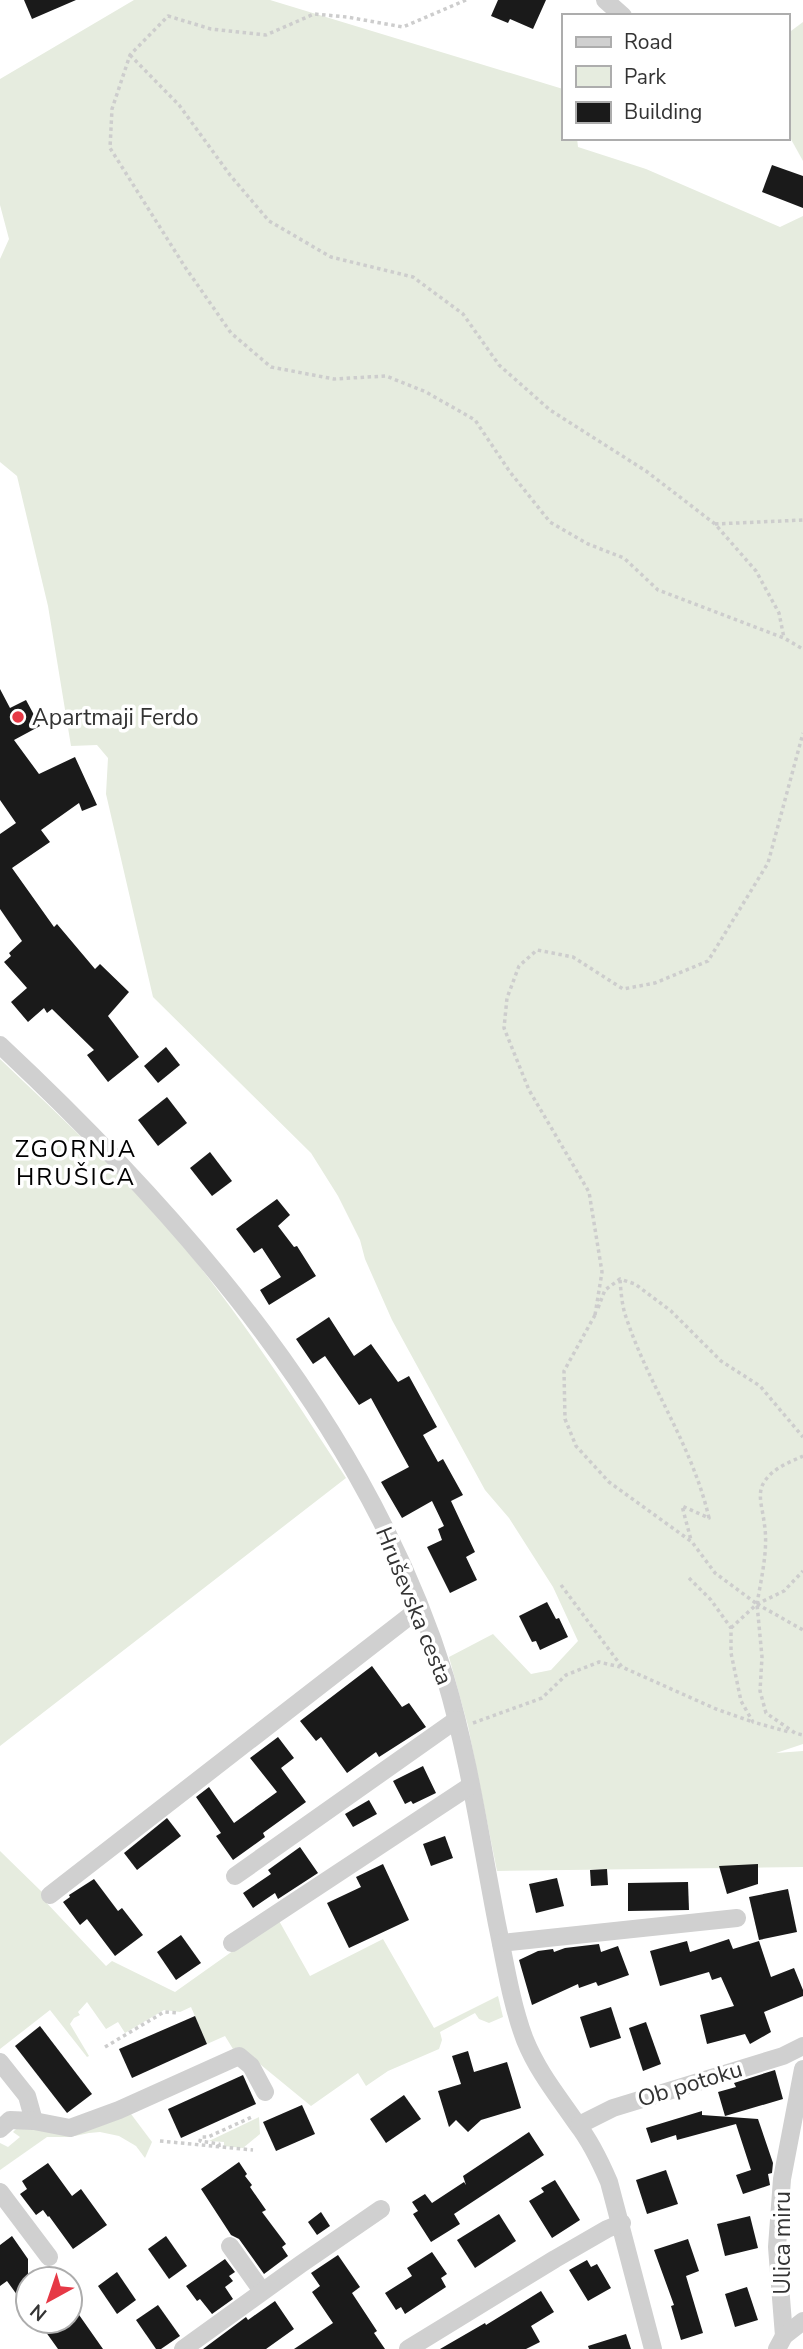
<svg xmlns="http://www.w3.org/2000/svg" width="803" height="2349" font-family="'Nunito Sans',sans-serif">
<rect width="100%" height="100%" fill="#fff"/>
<!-- green -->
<g fill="#e6ecdf">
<path d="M134,0h136l293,89v49h14l1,9 68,22 134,58 23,-11v1528l-27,9 27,-2v116l-306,4 -29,-145 -19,-69 44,-23 38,40 20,-4 27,-29 -25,-54 -44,-69 -24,-28 -93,-170 -27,-61 -5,-19 -22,-44 -27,-43 -158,-156 -47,-203 2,-36 -11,-13 -26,1 -23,-140 -31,-130 -17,-14v-203l9,-20 -9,-34v-126z"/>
<path d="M803,22v139l-16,-29v-98z"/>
<path d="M0,1059c62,59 125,118 180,183 61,74 114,156 166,236l-346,268z"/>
<path d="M0,1851l43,42v6l63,67 6,-5 63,31 103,-73 32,57 73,-37 51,89 64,-32 5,21 -14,6 -10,-4 -4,-6 -35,19 2,8 -3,9 -51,22 -22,15 -8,-13 -47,33 -72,-59 -6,2 -8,-13 -18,8 -16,-37 -11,5 -16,-2 -39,23 -7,-11 -12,7 -19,-27 -9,10 2,3 -6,3 -4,6 19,32 -2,1 -37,-47 -50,39z"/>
<path d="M128,2110l24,32 -7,16 -9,-12 -17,-10 -19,-4 -11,1 -19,4h-23l-47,33v-27l8,4 12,-10 -7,-5 4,-4z"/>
<path d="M259,2117l1,17 -17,14 -19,-2v-4l-15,-1z"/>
</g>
<!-- building -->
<g fill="#1a1a1a">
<path d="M24,0h52l-44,19z"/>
<path d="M498,0h48l-13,29 -23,-10 -2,4 -17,-7z"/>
<path d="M772,165l31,11v32l-41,-16z"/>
<path d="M0,689l10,19 16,-8 14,26 -26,14 25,34 36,-17 22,48 -15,6 -3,-8 -38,27 9,12 -38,26 42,59 3,-3 38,45 5,-5 29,28 -21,24 31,41 -31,25 -21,-27 7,-5 -42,-41 -5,4 -3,-5 -16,14 -17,-20 16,-14 -23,-26 7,-6 -2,-3 13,-12 -22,-32v-75l16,-11 -16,-23z"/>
<path d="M166,1047l14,18 -22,18 -14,-17z"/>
<path d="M167,1097l20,26 -29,23 -20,-26z"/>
<path d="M210,1152l22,29 -20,15 -22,-28z"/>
<path d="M277,1199l13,16 -12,11 16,21 3,-1 19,30 -47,29 -9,-15 21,-13 -19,-29 -8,5 -18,-24z"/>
<path d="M329,1317l25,39 17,-12 27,38 11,-6 28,51 -14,8 15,27 5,-3 20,36 -12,6 24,51 -9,5 11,23 -27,13 -23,-46 15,-7 -4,-11 6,-3 -12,-25 -30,17 -21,-36 28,-15 -38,-69 -12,7 -34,-49 -12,8 -17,-25z"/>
<path d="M547,1602l9,17 3,-1 9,19 -28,13 -4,-9 -4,1 -13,-26z"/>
<path d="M372,1666l30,41 7,-4 17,24 -47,30 -3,-5 -29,21 -26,-36 -5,4 -16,-20z"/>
<path d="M278,1737l16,21 -13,10 25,34 -43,31 2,4 -32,23 -17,-24 5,-3 -25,-36 13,-10 25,36 43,-31 -27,-34z"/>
<path d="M423,1766l13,27 -23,11 -2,-3 -6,3 -12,-23z"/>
<path d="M369,1800l8,14 -24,13 -8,-13z"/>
<path d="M167,1818l14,18 -44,34 -13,-17z"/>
<path d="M445,1836l8,22 -22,8 -8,-22z"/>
<path d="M300,1847l18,26 -40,26 -3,-6 -22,15 -10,-15 28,-19 -3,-4z"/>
<path d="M383,1864l26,56 -60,28 -22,-45 34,-16 -5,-10z"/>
<path d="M758,1864v20l-31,10 -8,-28z"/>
<path d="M607,1869l1,16 -17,1 -1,-16z"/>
<path d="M557,1878l7,28 -28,7 -7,-29z"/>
<path d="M94,1879l24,32 4,-3 21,27 -28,21 -28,-37 -7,6 -17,-23 7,-5 -1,-2z"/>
<path d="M688,1882l1,28 -61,1v-28z"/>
<path d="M788,1889l9,43 -38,8 -10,-43z"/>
<path d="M181,1935l20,28 -25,17 -19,-28z"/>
<path d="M729,1939l4,10 26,-8 12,36 23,-9 9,22v6l-39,16 7,20 -21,12 -5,-10 -38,10 -7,-29 34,-9 -13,-29 -9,3 -3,-8 -49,14 -10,-35 37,-10 3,11z"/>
<path d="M599,1944l2,8 17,-6 11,29 -31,11 -2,-4 -17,6 -1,-4 -46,21 -13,-45 19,-9 15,-2 1,3 11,-4z"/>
<path d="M611,2007l10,31 -31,10 -10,-31z"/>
<path d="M195,2016l12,28 -75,34 -13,-29z"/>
<path d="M646,2022l15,42 -18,7 -14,-43z"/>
<path d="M40,2026l52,68 -25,19 -52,-67z"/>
<path d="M468,2051l6,21 33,-10 14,46 -40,12 -13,12 -12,-12 -7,7 -11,-36 23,-7 -9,-28z"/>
<path d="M775,2070l8,29 -58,17 -7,-24 18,-5 -2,-4z"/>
<path d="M243,2075l13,29 -75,34 -13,-29z"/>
<path d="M404,2095l17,24 -35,24 -16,-24z"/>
<path d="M302,2105l13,29 -39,17 -13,-29z"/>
<path d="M702,2111v4l56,4 15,44 -1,10 -4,1 2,11 -27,9 -7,-19 15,-5 -15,-46 -59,16 -1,-5 -25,8 -5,-15z"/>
<path d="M529,2132l15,23 -90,59 6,10 -29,18 -18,-28 5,-3 -6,-9 13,-8 7,9 32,-21 2,3 -3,-9z"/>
<path d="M239,2162l8,12 -2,2 7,9 -2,2 16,23 -4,2 24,32 -4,3 6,9 -24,18 -25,-35 -8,-4 -30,-46z"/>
<path d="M48,2163l24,33 9,-7 26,36 -34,24 -24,-33 -1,1 -5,-7 -7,5 -16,-21 7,-5 -5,-8z"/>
<path d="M666,2170l12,34 -31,10 -11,-34z"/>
<path d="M555,2180l25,40 -28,18 -23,-37 15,-9 -3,-4z"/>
<path d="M321,2212l9,14 -13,9 -9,-13z"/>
<path d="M499,2214l17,27 -41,27 -18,-28z"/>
<path d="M750,2216l8,32 -33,8 -8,-32z"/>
<path d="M12,2236l16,23v51l-21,-29 -7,5v-41z"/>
<path d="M166,2236l21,30 -18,13 -21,-30z"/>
<path d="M688,2239l11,32 -13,5 17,57 -22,7 -10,-34 3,-1 -20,-55z"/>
<path d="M432,2252l15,22 -6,4 5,9 -41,27 -4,-7 -5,3 -11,-17 27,-17 -5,-8z"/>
<path d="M338,2255l22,32 -8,6 25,38 -3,2 11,16h-91l39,-26 -21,-31 8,-6 -9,-13z"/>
<path d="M225,2259l10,13 -6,4 4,5 -8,6 8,12 -21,15 -12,-15 -3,2 -11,-15z"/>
<path d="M587,2260l4,7 6,-3 14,24 -23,13 -19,-31z"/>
<path d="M117,2272l19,28 -19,14 -19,-28z"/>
<path d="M747,2287l11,33 -23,7 -10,-33z"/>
<path d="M541,2291l13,21 -23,14 9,16 -14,7h-86l45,-26 1,2z"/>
<path d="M275,2301l19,28 -28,20h-63l43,-32 2,3z"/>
<path d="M70,2302l33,47h-45l-20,-28h32z"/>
<path d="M158,2305l22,31 -19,13h-5l-20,-29z"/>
<path d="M626,2334l5,15h-42l-1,-3z"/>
</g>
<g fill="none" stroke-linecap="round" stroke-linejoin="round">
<!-- path -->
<g stroke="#cdcdcd" stroke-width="3.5" stroke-dasharray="3.5 3.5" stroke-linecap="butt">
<path d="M466,0l-63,27 -56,-10 -33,-3 -48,21 -55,-6 -43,-13 -38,39 -18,54 -2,39 75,119 46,66 40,34 63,12 52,-3 40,16 49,28 35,52 40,50 38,22 36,14 34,32 126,48 19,11"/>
<path d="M130,55l49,50 51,70 39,46 62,36 82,20 50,37 36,51 51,45 96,61 69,53 41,47 23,42 5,25"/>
<path d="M715,524l88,-4"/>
<path d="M620,1280c1,12 2,26 6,37 23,70 66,127 83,201l-27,-12 9,34"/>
<path d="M598,1308l7,-18 15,-11 15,5 36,27 50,50 39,25 43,51"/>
<path d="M595,1315l7,-43 -13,-80 -60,-102 -25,-62 3,-30 12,-32 18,-16 36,7 50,32 32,-6 53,-22 60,-98 35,-130"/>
<path d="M595,1315l-31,56 1,48 11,27 33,36 83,60 23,31 42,31 5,53 -2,34 6,22 29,20 8,2"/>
<path d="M689,1578l22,22 20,28v25l10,48 12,21 36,10"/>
<path d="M561,1585l61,82 94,42 37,13"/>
<path d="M757,1604c4,-25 12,-56 7,-82 -1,-12 -7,-27 -1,-38 8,-15 25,-21 40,-28"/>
<path d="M757,1604l46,26"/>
<path d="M731,1628l26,-24 27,-13 19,-20"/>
<path d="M473,1723l69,-25 24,-23 33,-13 21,5"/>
<path d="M105,2047l59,-35 15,1"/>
<path d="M160,2141l93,9"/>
<path d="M219,2147v-3l-19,-3 1,-4h7l46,-21"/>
</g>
<!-- minor -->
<g stroke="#d0d0d0" stroke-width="18">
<path d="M605,0l18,16"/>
<path d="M0,1045c187,175 368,383 445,632 24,80 36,165 52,247 8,38 14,79 28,116 13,32 33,56 52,84 14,18 23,37 32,58l44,167"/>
<path d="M235,1876l221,-156"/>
<path d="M50,1895l370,-287"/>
<path d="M232,1943l238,-157"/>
<path d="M501,1943l236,-25"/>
<path d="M0,2062l27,34 7,25"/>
<path d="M579,2125l34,-17 170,-52 20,-10"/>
<path d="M0,2129l10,-9 24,1 36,7 49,-18 120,-54 12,10 14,26"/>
<path d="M0,2192l49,65"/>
<path d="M230,2246l32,45"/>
<path d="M784,2336l-7,-89 5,-68 21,-110"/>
<path d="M183,2349l118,-85 80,-55"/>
<path d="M408,2349l147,-90 52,-30 15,-6"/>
<path d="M777,2349l7,-13 19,-15"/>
</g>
</g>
<!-- markers -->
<circle fill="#e63946" stroke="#fff" stroke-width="2.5" cx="18" cy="717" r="7"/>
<g text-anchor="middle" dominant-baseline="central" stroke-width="7" stroke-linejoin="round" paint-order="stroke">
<!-- poi labels -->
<g font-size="23" fill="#333" stroke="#fff" text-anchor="start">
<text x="32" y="717">Apartmaji Ferdo</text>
</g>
<!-- street labels -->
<g font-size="23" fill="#333" stroke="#fff">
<text transform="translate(414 1606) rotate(68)">Hruševska cesta</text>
<text transform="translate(690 2084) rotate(-17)">Ob potoku</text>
<text transform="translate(782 2243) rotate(-90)">Ulica miru</text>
</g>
<!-- neighbourhood labels -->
<g font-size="24" letter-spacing="2" fill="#000" stroke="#fff">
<text x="76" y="1149">ZGORNJA<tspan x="76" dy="28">HRUŠICA</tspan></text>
</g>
</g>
<!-- legend -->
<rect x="562" y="14" width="228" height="126" fill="#ffffff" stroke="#adadad" stroke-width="2"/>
<rect x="576" y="37" width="35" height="10" fill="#d0d0d0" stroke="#adadad" stroke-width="2"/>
<text x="624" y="49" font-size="21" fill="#333333">Road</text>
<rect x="576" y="66" width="35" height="21" fill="#e6ecdf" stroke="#adadad" stroke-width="2"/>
<text x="624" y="84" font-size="21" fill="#333333">Park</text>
<rect x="576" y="102" width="35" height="21" fill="#1a1a1a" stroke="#adadad" stroke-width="2"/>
<text x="624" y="119" font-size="21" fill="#333333">Building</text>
<!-- north arrow -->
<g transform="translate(49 2300) rotate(220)"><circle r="33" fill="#ffffff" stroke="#adadad" stroke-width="2"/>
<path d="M0-5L12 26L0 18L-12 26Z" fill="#e63946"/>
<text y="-10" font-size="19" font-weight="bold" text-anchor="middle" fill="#333333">N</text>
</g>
</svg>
